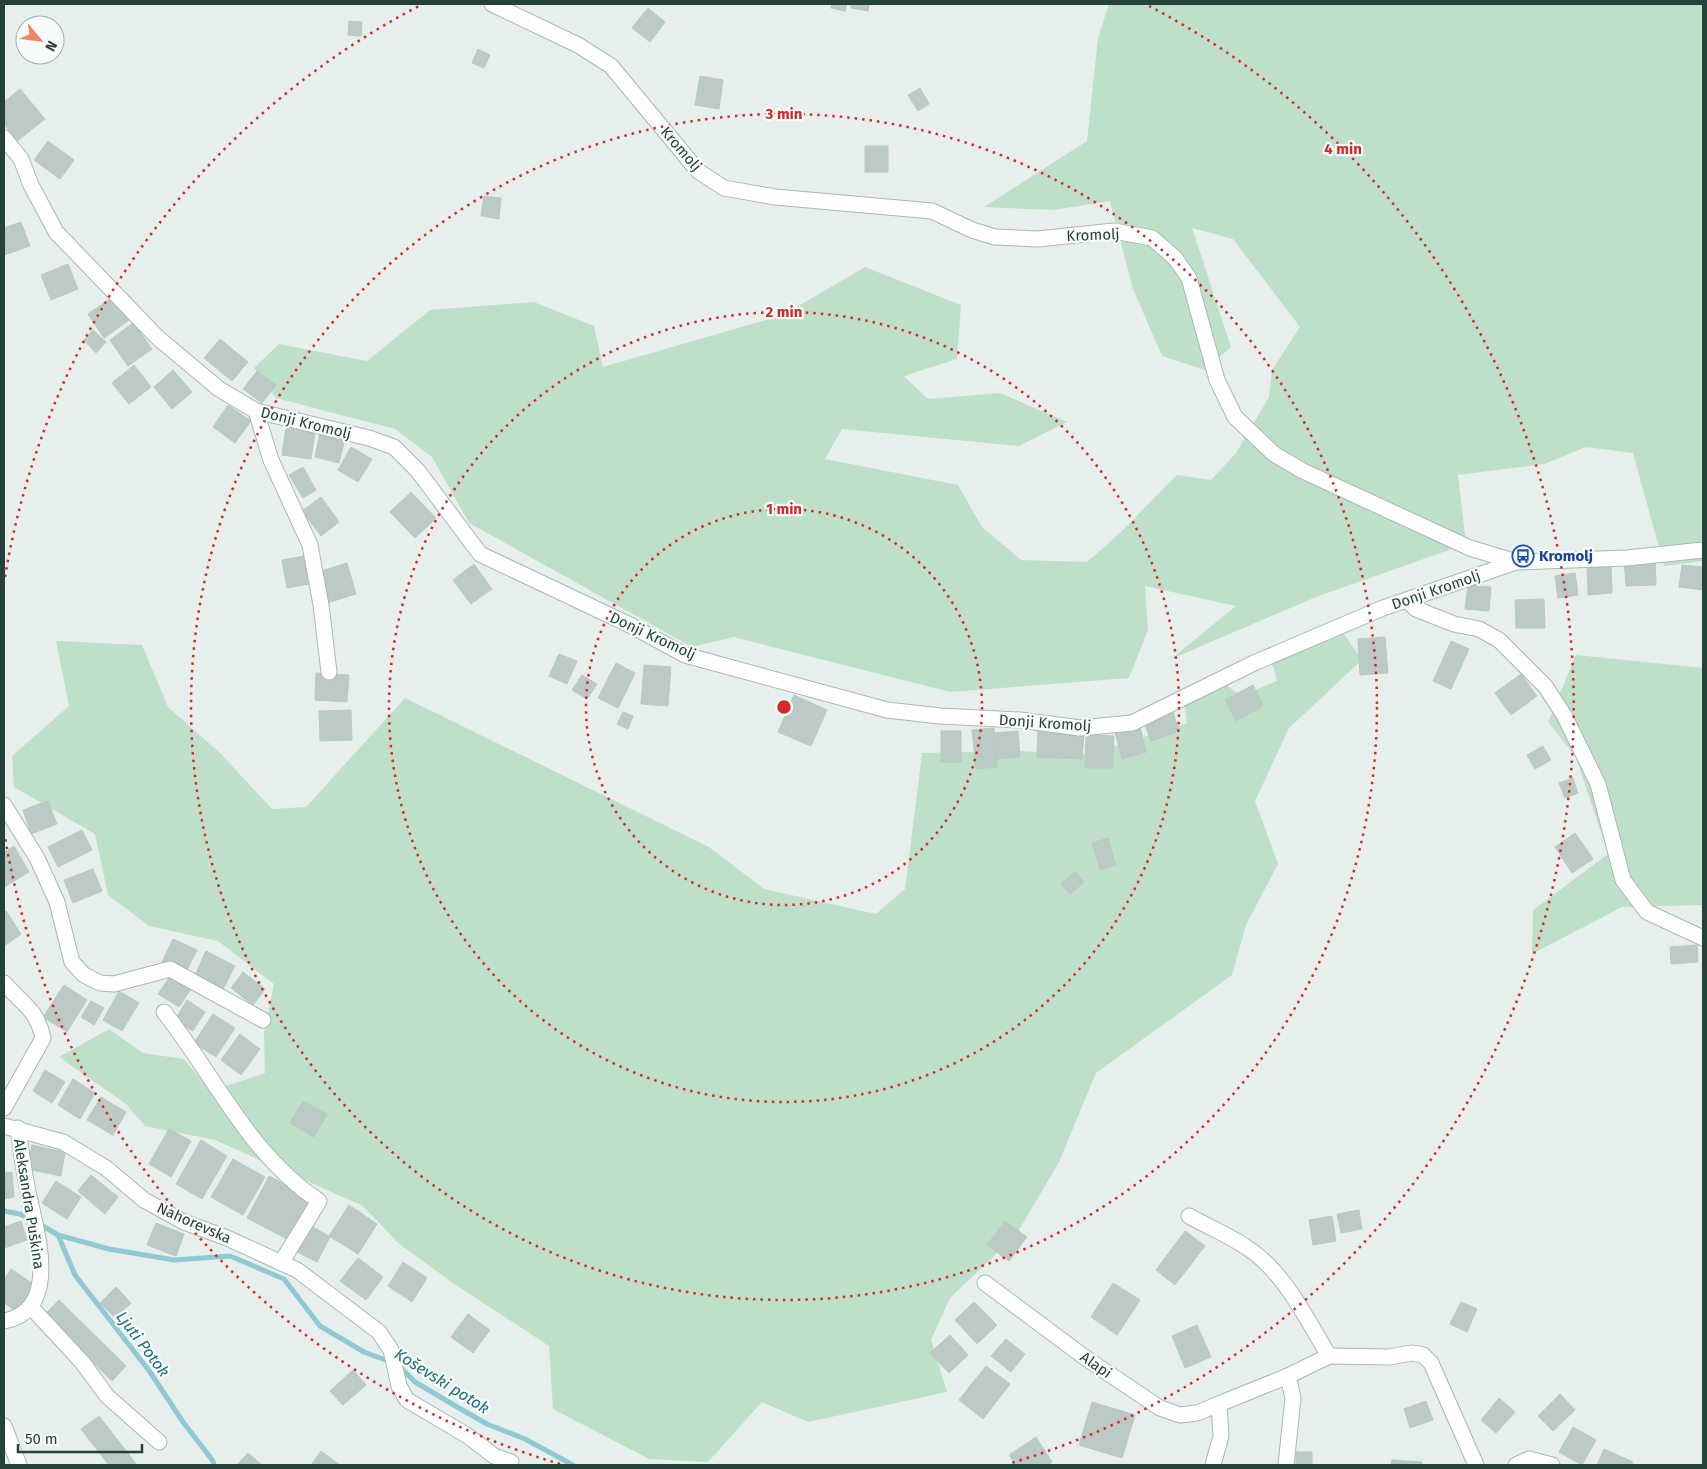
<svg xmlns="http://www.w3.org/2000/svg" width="1707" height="1469" font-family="'Fira Sans',sans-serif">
<rect width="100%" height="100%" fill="#e6efeb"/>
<!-- green -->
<g fill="#bfe0c8">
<path d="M1109,4h594v557l-39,5 -31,-113 -47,-6 -42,17 -86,11 8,69 -150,53 -145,62 65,-53 -91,-20 3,44 -19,48 -179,14 -216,-55 -42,10 -223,-124 -37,-66 -37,-28 -119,-31 -22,-30 25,-24 88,17 63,-51 104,-8 60,24 9,41 180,-52 82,-48 96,38 -4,54 -53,17 24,23 72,-6 67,29 -48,24 -177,-17 -17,30 133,26 24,42 39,33 66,2 33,-29 57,-58 34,5 25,-27 33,-56 3,-27 28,-43 -67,-88 -41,-11 39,119 -26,23 -43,-14 -29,-67 -23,-88 -57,9 -69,-3 103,-66 11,-103z"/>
<path d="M1337,624l25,36 -73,68 -34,73 23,63 -32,61 -14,50 -136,98 -37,89 -43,73 -66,63 -19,42 16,52 -139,30 -46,-20 -54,60 -59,-3 -96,-50 -4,-63 -96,-63 -55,-40 -35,-37 -148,-66 -70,-14 -19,-22 -67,-47 50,-28 34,24 41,6 27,32 54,-18 -1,-40 10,-49 -56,-43 -69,-15 -41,-31 -13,-61 -81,-47 -2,-31 57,-50 -13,-65 86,4 26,62 52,46 52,56 34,-2 99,-109 304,149 55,42 112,25 29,-25 17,-136 92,-2 76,3 97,-31 -4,-34 32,-12 26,19 36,-15 -7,-27z"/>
<path d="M1576,655l127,13v237l-81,2 -90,47 1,-44 75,-56 -32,-97 -28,-35z"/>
</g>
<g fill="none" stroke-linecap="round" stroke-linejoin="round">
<!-- stream -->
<g stroke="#8ec9d4" stroke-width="5">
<path d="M4,1211l16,3 10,5"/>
<path d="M38,1223l20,12 51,14 65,11 56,-4 54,23 36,47 44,26 27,10"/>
<path d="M58,1235l17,40 75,97 33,50 30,39 1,4"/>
<path d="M399,1366l16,16 49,29 23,13 38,15 48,26"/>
</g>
</g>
<!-- building -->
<g fill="#bbcac4" stroke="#b8c9c2">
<path d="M832,4h15l-2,7 -14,-3z"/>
<path d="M851,4h18l-1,7 -17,-3z"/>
<path d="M648,8l17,14 -15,20 -18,-14z"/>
<path d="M349,21l13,1 -1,14 -13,-1z"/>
<path d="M478,49l12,6 -6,13 -12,-5z"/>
<path d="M700,76l23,4 -4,29 -24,-4z"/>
<path d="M920,88l9,16 -11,7 -10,-16z"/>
<path d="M20,89l25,30 -28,22 -13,-17v-22z"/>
<path d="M48,141l26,19 -14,19 -26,-19z"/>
<rect x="865" y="146" width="23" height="26"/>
<path d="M484,196l17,2 -2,21 -18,-3z"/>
<path d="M21,222l9,24 -26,9v-27z"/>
<path d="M68,264l10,25 -27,11 -10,-25z"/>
<path d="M113,297l16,23 -25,18 -16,-24z"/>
<path d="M133,323l19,26 -24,17 -18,-26z"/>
<path d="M93,330l13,12 -10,11 -12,-13z"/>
<path d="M220,339l28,23 -16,19 -28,-23z"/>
<path d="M134,365l17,22 -22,17 -17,-21z"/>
<path d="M173,370l19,22 -20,17 -18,-22z"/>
<path d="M257,371l19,14 -14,18 -19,-14z"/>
<path d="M228,405l23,16 -16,22 -22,-16z"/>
<path d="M286,428l29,4 -4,27 -29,-4z"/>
<path d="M320,433l25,6 -6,24 -24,-6z"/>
<path d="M351,447l21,12 -14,23 -20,-12z"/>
<path d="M303,467l13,23 -13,8 -14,-23z"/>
<path d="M411,492l25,26 -21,20 -25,-26z"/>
<path d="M321,497l18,25 -18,14 -19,-25z"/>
<path d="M305,556l4,28 -22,4 -5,-28z"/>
<path d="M1655,558l1,27 -30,1 -2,-26z"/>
<path d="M347,563l9,31 -29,9 -9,-31z"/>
<path d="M474,564l18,25 -21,15 -18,-24z"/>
<path d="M1682,565l21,2v23l-24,-3z"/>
<path d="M1611,566l1,27 -24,2 -1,-27z"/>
<path d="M1575,573l3,22 -20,3 -3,-22z"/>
<path d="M1468,585l23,2 -2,24 -24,-2z"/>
<path d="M1544,599l1,29h-29l-1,-28z"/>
<path d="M1385,637l3,36 -28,2 -2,-36z"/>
<path d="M1451,641l18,8 -18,40 -18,-8z"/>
<path d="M559,654l18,7 -10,23 -18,-8z"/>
<path d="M616,663l19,10 -17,35 -20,-10z"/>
<path d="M644,665l27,2 -3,39 -27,-2z"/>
<path d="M316,673l33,2 -2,27 -32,-2z"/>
<path d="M1521,674l16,22 -26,19 -16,-22z"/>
<path d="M582,675l15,9 -10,15 -15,-9z"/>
<path d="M1253,685l10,21 -27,15 -11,-21z"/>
<path d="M794,695l33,15 -16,36 -33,-14z"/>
<path d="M351,710l1,30 -32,1 -1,-30z"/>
<path d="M623,712l10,4 -5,13 -11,-5z"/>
<path d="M1173,712l6,19 -28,10 -7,-19z"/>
<path d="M1140,726l6,26 -24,7 -7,-27z"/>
<path d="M994,728l3,39 -21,2 -4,-39z"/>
<rect x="941" y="731" width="20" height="31"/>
<path d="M1018,731l2,26 -23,2 -2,-26z"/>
<path d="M1038,731l46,3 -2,25 -45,-2z"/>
<path d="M1086,735l28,1 -1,32h-28z"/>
<path d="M1543,746l8,14 -16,9 -8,-14z"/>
<path d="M1573,778l5,15 -13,5 -6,-15z"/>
<path d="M48,801l9,23 -26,10 -8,-24z"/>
<path d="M82,830l10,20 -34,17 -10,-20z"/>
<path d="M1575,833l18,26 -21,14 -17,-26z"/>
<path d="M1108,838l8,27 -16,4 -8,-26z"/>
<path d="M14,846l15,26 -25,15v-35z"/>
<path d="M93,869l9,22 -29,12 -9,-23z"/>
<path d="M1075,871l9,11 -14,12 -9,-10z"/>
<path d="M6,911l15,23 -17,12v-33z"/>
<path d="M173,939l24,11 -12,24 -23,-12z"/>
<path d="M1697,945l1,17 -27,2 -1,-17z"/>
<path d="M206,951l29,15 -13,25 -28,-14z"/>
<path d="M173,972l20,14 -14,21 -21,-13z"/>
<path d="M243,972l22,17 -12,16 -22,-17z"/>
<path d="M64,985l23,15 -20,32 -24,-15z"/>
<path d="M119,991l20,12 -17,28 -19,-11z"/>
<path d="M187,1000l18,12 -12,19 -18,-11z"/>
<path d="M91,1001l13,7 -10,17 -13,-8z"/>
<path d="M213,1014l22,14 -19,29 -22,-14z"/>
<path d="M240,1034l20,15 -19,26 -20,-15z"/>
<path d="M45,1070l20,12 -13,21 -19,-12z"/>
<path d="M73,1079l22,14 -15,26 -22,-14z"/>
<path d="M101,1097l25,15 -13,23 -26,-15z"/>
<path d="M303,1101l24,13 -13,23 -24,-14z"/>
<path d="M169,1129l22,12 -20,36 -22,-13z"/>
<path d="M201,1140l26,16 -25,43 -26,-15z"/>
<path d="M32,1145l33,7 -4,24 -34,-7z"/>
<path d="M233,1159l32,18 -22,38 -32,-18z"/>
<path d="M12,1172l2,25 -10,2v-26z"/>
<path d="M91,1175l27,22 -13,17 -27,-23z"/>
<path d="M269,1176l42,22 -22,42 -42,-22z"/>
<path d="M56,1181l25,16 -14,22 -25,-16z"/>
<path d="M349,1205l28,19 -19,30 -29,-18z"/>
<path d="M1359,1210l3,19 -21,4 -4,-19z"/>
<path d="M1332,1216l4,25 -23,4 -4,-25z"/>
<path d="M21,1221l6,19 -23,8v-21z"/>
<path d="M1005,1221l22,16 -18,24 -22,-16z"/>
<path d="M156,1223l28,11 -8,22 -29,-11z"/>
<path d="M308,1224l22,13 -13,25 -22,-11z"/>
<path d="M1185,1231l20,15 -30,39 -19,-15z"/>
<path d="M358,1258l25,19 -17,23 -26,-19z"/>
<path d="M403,1262l24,16 -15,24 -24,-16z"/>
<path d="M11,1269l24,16 -17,27 -14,-9v-23z"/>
<path d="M1113,1283l27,17 -23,35 -26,-18z"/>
<path d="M116,1287l15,16 -16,15 -15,-15z"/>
<path d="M59,1300l67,66 -14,15 -68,-66z"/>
<path d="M974,1302l23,23 -20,19 -22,-24z"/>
<path d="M1461,1302l16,7 -10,23 -17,-8z"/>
<path d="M468,1314l22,16 -17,23 -22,-16z"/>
<path d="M1197,1325l14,32 -26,11 -13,-32z"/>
<path d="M950,1335l18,20 -19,18 -19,-20z"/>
<path d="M1006,1339l19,15 -14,18 -20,-16z"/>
<path d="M986,1366l24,18 -27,35 -24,-19z"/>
<path d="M353,1370l13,15 -23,20 -13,-14z"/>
<path d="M1560,1394l15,16 -22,21 -15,-15z"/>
<path d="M1499,1398l16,14 -19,21 -15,-13z"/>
<path d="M1426,1401l7,19 -23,8 -6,-19z"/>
<path d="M1092,1402l43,13 -13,43 -43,-13z"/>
<path d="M99,1416l38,49h-28l-28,-36z"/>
<path d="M1573,1427l23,13 -14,25 -23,-13z"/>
<path d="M1036,1437l16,25 -4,3h-32l-7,-10z"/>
<path d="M1604,1449l29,13 -2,3h-34z"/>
<path d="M321,1451l19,14h-29z"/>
<rect x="1296" y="1452" width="16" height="13"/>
<path d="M248,1453l14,12h-25z"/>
<path d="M1392,1460l30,2v3h-31z"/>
</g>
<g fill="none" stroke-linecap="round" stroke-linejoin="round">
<!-- minor casing -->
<g stroke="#a8b8b2" stroke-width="17">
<g id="minor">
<path d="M492,4l86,41 33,21 87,105 26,17 51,9 157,14 40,19 23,7 43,2 76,-8 38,7 23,20 14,20 28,102 18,37 39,37 29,17 167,77 46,14 111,-4 76,-8"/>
<path d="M4,138l17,21 10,26 25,47 101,105 62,52 37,22 113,27 25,9 24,24 62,83 150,71 55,30 202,55 53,6 80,4 60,8 52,-5 122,-60 129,-55 133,-46"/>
<path d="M256,411l15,49 39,85 11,60 8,67"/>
<path d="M1407,600l9,9 38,15 25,5 20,11 46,46 19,29 34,69 25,96 24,32 56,26"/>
<path d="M4,805l33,53 20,44 15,60 12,13 16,8 14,1 56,-15 93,51"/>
<path d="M4,983c18,21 33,26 39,55l-39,70"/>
<path d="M164,1012c51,64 85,143 155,189l-38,62"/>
<path d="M1189,1216c18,10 39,19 57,31 38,24 60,71 83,109l-41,20"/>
<path d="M985,1283l102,76 73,49 20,7 17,-2 22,-9 2,32 -8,29"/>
<path d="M31,1307l51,55 25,34 52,46"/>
<path d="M4,1321c57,-11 33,-86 25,-125 -5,-22 -8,-45 -11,-68"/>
<path d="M1329,1356l60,1 23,-4 11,2 8,8 45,102"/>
<path d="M1219,1404l69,-28 5,22 -7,67"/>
<path d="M4,1426l15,39"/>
<path d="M1516,1465l13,-6 23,6"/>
</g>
</g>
<!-- tertiary casing -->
<g stroke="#a8b8b2" stroke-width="17">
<path id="tertiary" d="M4,1126l59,16 43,26 38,32 40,22 43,16 70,32 82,62 12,18 8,36 8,14 61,36 26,20 17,6"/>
</g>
<!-- minor -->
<use href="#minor" stroke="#fff" stroke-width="15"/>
<!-- tertiary -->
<use href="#tertiary" stroke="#fff" stroke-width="15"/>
</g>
<!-- distance rings -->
<g fill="none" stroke="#d62828" stroke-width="2.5" stroke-dasharray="2.5 5">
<circle cx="784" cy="707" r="198"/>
<circle cx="784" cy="707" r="395"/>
<circle cx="784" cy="707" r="593"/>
<path d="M560 1464A790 790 0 0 1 5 837M5 577A790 790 0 0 1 419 6M1149 6A790 790 0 0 1 1008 1464"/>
</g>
<!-- icons -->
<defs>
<g id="bus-ring" transform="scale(1.125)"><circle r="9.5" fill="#f7fbf9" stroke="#1a4fb4" stroke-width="1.5"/><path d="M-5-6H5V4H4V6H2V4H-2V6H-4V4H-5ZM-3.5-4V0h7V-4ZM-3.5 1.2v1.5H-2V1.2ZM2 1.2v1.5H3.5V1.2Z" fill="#1a4fb4"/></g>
</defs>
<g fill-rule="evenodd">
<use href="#bus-ring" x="1523" y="556"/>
</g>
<g text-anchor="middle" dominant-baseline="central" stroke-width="4.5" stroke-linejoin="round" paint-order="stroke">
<!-- street labels -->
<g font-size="15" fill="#24423a" stroke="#f7fbf9">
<text transform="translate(681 149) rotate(49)">Kromolj</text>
<text transform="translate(1093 235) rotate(-2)">Kromolj</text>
<text transform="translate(306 423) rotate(14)">Donji Kromolj</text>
<text transform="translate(1436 590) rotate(-19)">Donji Kromolj</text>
<text transform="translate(653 636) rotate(25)">Donji Kromolj</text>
<text transform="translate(1045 723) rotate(4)">Donji Kromolj</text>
<text transform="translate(29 1204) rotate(81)">Aleksandra Puškina</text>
<text transform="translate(194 1223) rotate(24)">Nahorevska</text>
<text transform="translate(1096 1365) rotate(35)">Alapi</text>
</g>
<!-- transit labels -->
<g font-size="15" font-weight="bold" fill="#164399" stroke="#f7fbf9" text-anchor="start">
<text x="1539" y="556">Kromolj</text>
</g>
<!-- water labels -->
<g font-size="16" font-style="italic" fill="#1c6f80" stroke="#f7fbf9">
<text transform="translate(143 1344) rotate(53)">Ljuti Potok</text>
<text transform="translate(442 1381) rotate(32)">Koševski potok</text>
</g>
</g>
<circle cx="784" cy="707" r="8" fill="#d62828" stroke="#f7fbf9" stroke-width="2.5"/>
<g font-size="15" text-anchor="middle" font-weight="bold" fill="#d62828" stroke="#f7fbf9" stroke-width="4.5" stroke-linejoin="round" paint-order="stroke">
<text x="784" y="119">3 min</text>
<text x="1343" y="154">4 min</text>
<text x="784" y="317">2 min</text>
<text x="784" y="514">1 min</text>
</g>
<!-- border -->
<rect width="1707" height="1469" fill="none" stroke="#24423a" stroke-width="10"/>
<!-- north arrow -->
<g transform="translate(40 40) rotate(119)"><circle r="24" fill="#f7fbf9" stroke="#a3b1ad"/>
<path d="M0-4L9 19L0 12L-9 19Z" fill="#f4845f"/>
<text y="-8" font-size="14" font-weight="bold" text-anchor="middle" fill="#24423a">N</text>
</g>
<!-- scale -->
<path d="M18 1444v8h124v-8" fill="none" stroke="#24423a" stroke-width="2.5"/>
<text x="25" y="1444" font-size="15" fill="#24423a" stroke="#f7fbf9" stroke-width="4" paint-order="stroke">50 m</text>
</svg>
